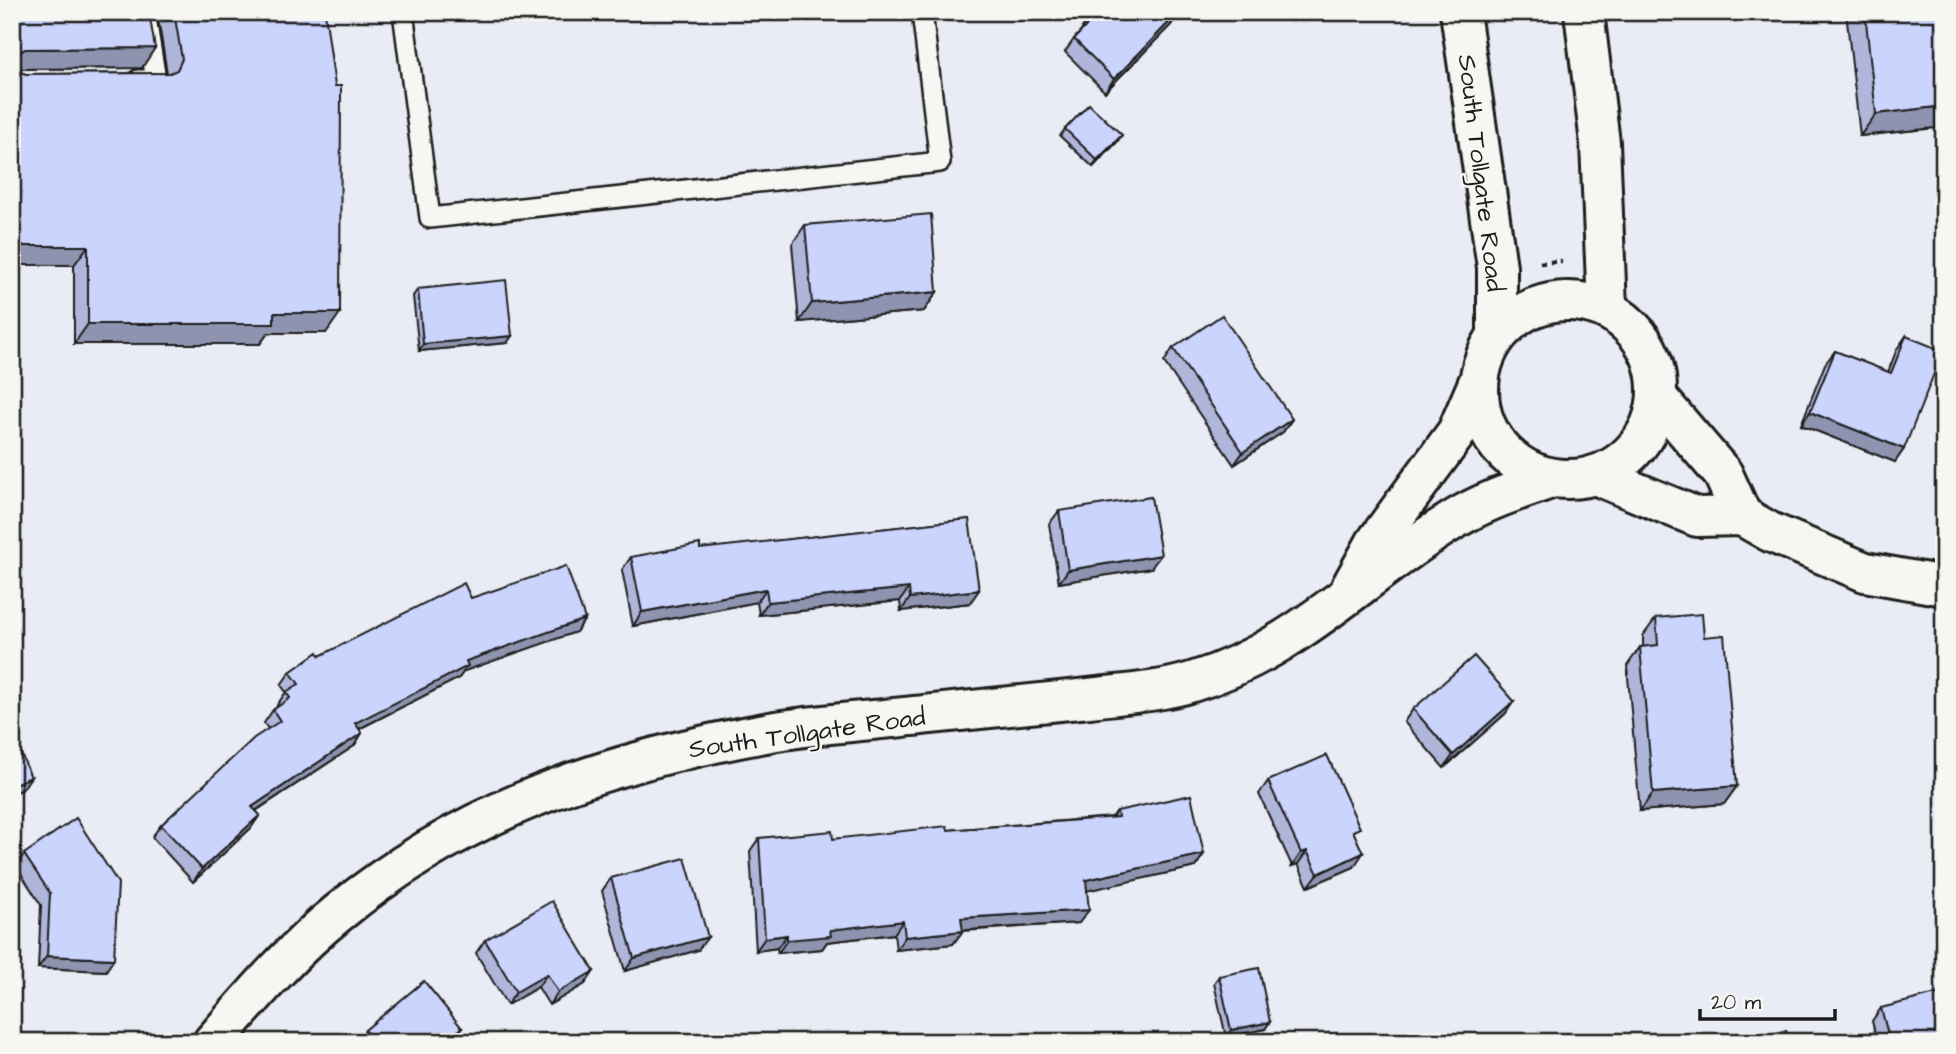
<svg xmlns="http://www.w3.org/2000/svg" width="1956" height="1054" font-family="'Architects Daughter',sans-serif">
<rect width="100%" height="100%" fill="#e9ecf5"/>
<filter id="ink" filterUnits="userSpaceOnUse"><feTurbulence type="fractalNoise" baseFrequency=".0143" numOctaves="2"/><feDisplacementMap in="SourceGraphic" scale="14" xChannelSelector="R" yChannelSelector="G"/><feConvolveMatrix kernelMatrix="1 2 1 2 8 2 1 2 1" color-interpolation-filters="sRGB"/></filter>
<g filter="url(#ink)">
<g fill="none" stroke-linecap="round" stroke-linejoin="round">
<!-- lane casing -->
<g stroke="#1c1c1c" stroke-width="24">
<g id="lane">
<path d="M403,12l27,206 510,-56 -18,-150"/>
<path d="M138,80h18l-11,-68"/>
</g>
</g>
<!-- street casing -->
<g stroke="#1c1c1c" stroke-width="44">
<g id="street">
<path d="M1657,397l66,77 19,42"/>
<path d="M1595,475l102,42 45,-1 28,16 95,40 79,14"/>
</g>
</g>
<!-- secondary casing -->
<g stroke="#1c1c1c" stroke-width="44">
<g id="secondary">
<path d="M1460,12l37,255v67"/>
<path d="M1584,12l16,131 7,165"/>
<circle cx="1568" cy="390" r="89"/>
<path d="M1351,587l25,-45 81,-110 21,-49"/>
<path d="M213,1042c39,-45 79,-92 125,-129 131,-107 274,-153 438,-182 51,-8 104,-11 156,-17 52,-5 104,-11 157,-16 33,-4 71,-6 103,-16 106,-32 169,-106 260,-161 29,-19 64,-30 96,-41"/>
</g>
</g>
<!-- path -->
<path stroke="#1c1c1c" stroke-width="4.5" stroke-dasharray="5 5" stroke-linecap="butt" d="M1540,263l22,-2"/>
<!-- lane -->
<use href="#lane" stroke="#f6f6f2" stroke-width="19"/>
<!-- street -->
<use href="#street" stroke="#f6f6f2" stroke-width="38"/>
<!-- secondary -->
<use href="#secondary" stroke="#f6f6f2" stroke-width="38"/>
</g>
<!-- wall -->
<g fill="#afb6d9" stroke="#1c1c1c" stroke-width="2">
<path d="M12,12l130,56 -125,1 2,3 7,2 141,-1 -10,-61h168l1,321h-58l-8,11h-186v-79h-62z"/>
<path d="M1846,12h98v115l-84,9z"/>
<path d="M1091,15l80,10 -66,67 -40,-40 9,-13 9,-10 -1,-1z"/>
<path d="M1065,129l52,13 -24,25 -33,-31z"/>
<path d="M805,225l132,67 -13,19 -125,11 -7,-78z"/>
<path d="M418,289l89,54 -88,8 -6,-55z"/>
<path d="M1906,336l-2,113 -9,13 -94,-37 24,-61 10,-13 53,21 9,-23z"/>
<path d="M1173,348l119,71 -9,13 -49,33 -70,-103z"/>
<path d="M1059,511l92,57 -92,15 -10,-59z"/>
<path d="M969,519l1,84 -69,8 -1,-10 -141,14 -2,-13 -124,24 -11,-56 9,-13z"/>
<path d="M471,598l114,21 -9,13 -112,39 -5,7 -100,51 3,4 -8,13 -98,65 -5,17 -58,54 -41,-45 9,-12 107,-96 -4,-6 9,-13 5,-4 -1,-1 9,-13 -5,-7 9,-13 30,-16z"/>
<path d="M1656,618l48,19 33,149 -13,18 -84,7 -13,-145 13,-19h3v-11z"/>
<path d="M1514,701l-9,13 -61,54 -40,-46 9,-13z"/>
<path d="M1268,781l87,54 -1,32 -46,20 -10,-23 -6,2 -33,-72z"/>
<path d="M1117,811l87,43 -9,13 -108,23 -8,33 -117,8 -9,13 -57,6 -2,-16 -67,8 -5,7 -44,4 -1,-5 -21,3 -6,-100 9,-13 74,1 279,-22z"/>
<path d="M24,854l82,117 -68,-3 3,-63 -25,-39z"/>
<path d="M611,878l87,72 -73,21 -23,-80z"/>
<path d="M485,940l109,31 -9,13 -36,21 -11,-18 -31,18 -31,-52z"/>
<path d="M1219,976l46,53 -39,8 -12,-54z"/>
<path d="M1881,1008l63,34h-67l-5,-21z"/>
<path d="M462,1028l-10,14h-96l9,-12z"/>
</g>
<!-- shaded-wall -->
<g fill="#8e94b0" stroke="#1c1c1c" stroke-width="2">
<path d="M1179,12l-8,13 -66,67 9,-13z"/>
<path d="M155,48l-13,20 -130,1 3,-14 10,-6z"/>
<path d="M1944,106v21l-84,9 16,-22z"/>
<path d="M1122,135l-5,7 -24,25 4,-7z"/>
<path d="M12,246h76l-14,19h-62z"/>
<path d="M937,292l-13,19 -125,11 13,-19z"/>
<path d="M274,313h66l-14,20h-58l-8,11h-186l14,-20z"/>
<path d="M512,336l-5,7 -88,8 4,-7z"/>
<path d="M1810,412l94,37 -9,13 -94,-37z"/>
<path d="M1292,419l-9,13 -49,33 9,-13z"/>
<path d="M1161,555l-10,13 -92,15 9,-13z"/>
<path d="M909,588l-9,13 -141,14 9,-13z"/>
<path d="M766,589l-9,13 -124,24 9,-14z"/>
<path d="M979,590l-9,13 -69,8 9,-13z"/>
<path d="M585,619l-9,13 -112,39 -5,7 -112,57 8,-12 111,-62z"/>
<path d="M1514,701l-9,13 -61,54 9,-13z"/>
<path d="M362,733l-8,13 -111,73 9,-12z"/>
<path d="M31,777l-9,13 -10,4v-9z"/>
<path d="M1737,786l-13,18 -84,7 13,-18z"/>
<path d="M260,815l-9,13 -58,54 9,-13z"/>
<path d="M1307,851l-9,13 -6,2 9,-13z"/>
<path d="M1363,853l-9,14 -46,20 10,-13z"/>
<path d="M1204,854l-9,13 -118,26 9,-13z"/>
<path d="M1089,910l-10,13 -127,8 9,-13z"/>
<path d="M903,921l-9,13 -67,8 -5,7 -44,4 9,-13 43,-10z"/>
<path d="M963,931l-10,13 -57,6 9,-13z"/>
<path d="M787,935l-10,13 -21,3 9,-13z"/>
<path d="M708,937l-10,13 -73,21 9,-13z"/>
<path d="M47,956l67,3 -8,12 -68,-3z"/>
<path d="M594,971l-9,13 -36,21 9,-13z"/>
<path d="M547,974l-9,13 -31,18 9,-13z"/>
<path d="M1270,1022l-5,7 -39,8 5,-7z"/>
<path d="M462,1028l-10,14h-7z"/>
</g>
<!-- building -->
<g fill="#cbd4fc" stroke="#1c1c1c" stroke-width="2">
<path d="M12,12h137l6,36 -130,1 -10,6 -2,7 6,10 7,2 144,-1 7,-3 5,-11 -8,-47h151l10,74h6l-1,227h-66v11h-186v-78h-76z"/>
<path d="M1094,12h85l-65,67 -40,-40 20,-21 -3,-3z"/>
<path d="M1865,12h79v94l-68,8z"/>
<path d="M1089,104l33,31 -25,25 -32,-31z"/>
<path d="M931,214l6,78 -125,11 -7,-78z"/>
<path d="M506,280l6,56 -89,8 -5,-55z"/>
<path d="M1222,315l70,104 -49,33 -70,-104z"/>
<path d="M1906,336l37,15 -39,98 -94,-37 25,-61 56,22z"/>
<path d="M1151,497l10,58 -93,15 -9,-59z"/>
<path d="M969,519l10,71 -69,8 -1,-10 -141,14 -2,-13 -124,23 -11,-55 69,-13v5z"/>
<path d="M566,566l19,53 -119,42 2,5 -113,57 7,10 -110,74 8,8 -58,54 -41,-44 93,-87 26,-17 -7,-11 17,-12 -4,-6 13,-8 -9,-12 28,-20 2,4 144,-73 7,15z"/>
<path d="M1702,614l2,23 20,-2 13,151 -84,7 -13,-146 18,-2 -2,-27z"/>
<path d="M1474,656l40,45 -61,54 -40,-46z"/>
<path d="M12,733l19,44 -19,8z"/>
<path d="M1327,755l33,73 -7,3 10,22 -45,21 -11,-23 -6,2 -33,-72z"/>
<path d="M1191,795l13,59 -118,26 3,30 -128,8 2,13 -58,6 -2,-16 -73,9 1,6 -44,4v-5l-22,3 -6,-100 73,-7 1,8 114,-13 1,4 170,-13 -1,-6z"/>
<path d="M76,818l42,65 -4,76 -67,-3 3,-63 -26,-39z"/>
<path d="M685,858l23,79 -74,21 -23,-80z"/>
<path d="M552,901l42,70 -36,21 -11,-18 -31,18 -31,-52z"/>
<path d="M1259,968l11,54 -39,8 -12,-54z"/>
<path d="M424,981l38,47 -17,14h-71l-9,-12z"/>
<path d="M1944,992v50h-54l-9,-34z"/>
<path d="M1786,1030l3,12h-42z"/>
</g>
</g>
<g text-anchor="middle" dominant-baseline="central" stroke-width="5" stroke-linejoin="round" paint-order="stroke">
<!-- street labels -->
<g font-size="26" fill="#1c1c1c" stroke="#f6f6f2">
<text transform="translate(1481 173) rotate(83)">South Tollgate Road</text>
<text transform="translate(807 733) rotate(-8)">South Tollgate Road</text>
</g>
</g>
<!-- margin -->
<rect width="1956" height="1054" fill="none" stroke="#f6f6f2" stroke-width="42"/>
<rect x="21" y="21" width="1914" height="1012" fill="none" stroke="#1c1c1c" stroke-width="2.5" filter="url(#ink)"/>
<!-- scale -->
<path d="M1700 1009v10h135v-10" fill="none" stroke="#1c1c1c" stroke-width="3.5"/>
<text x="1711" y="1009" font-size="21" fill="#1c1c1c" stroke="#f6f6f2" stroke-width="5" paint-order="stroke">20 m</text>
</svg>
